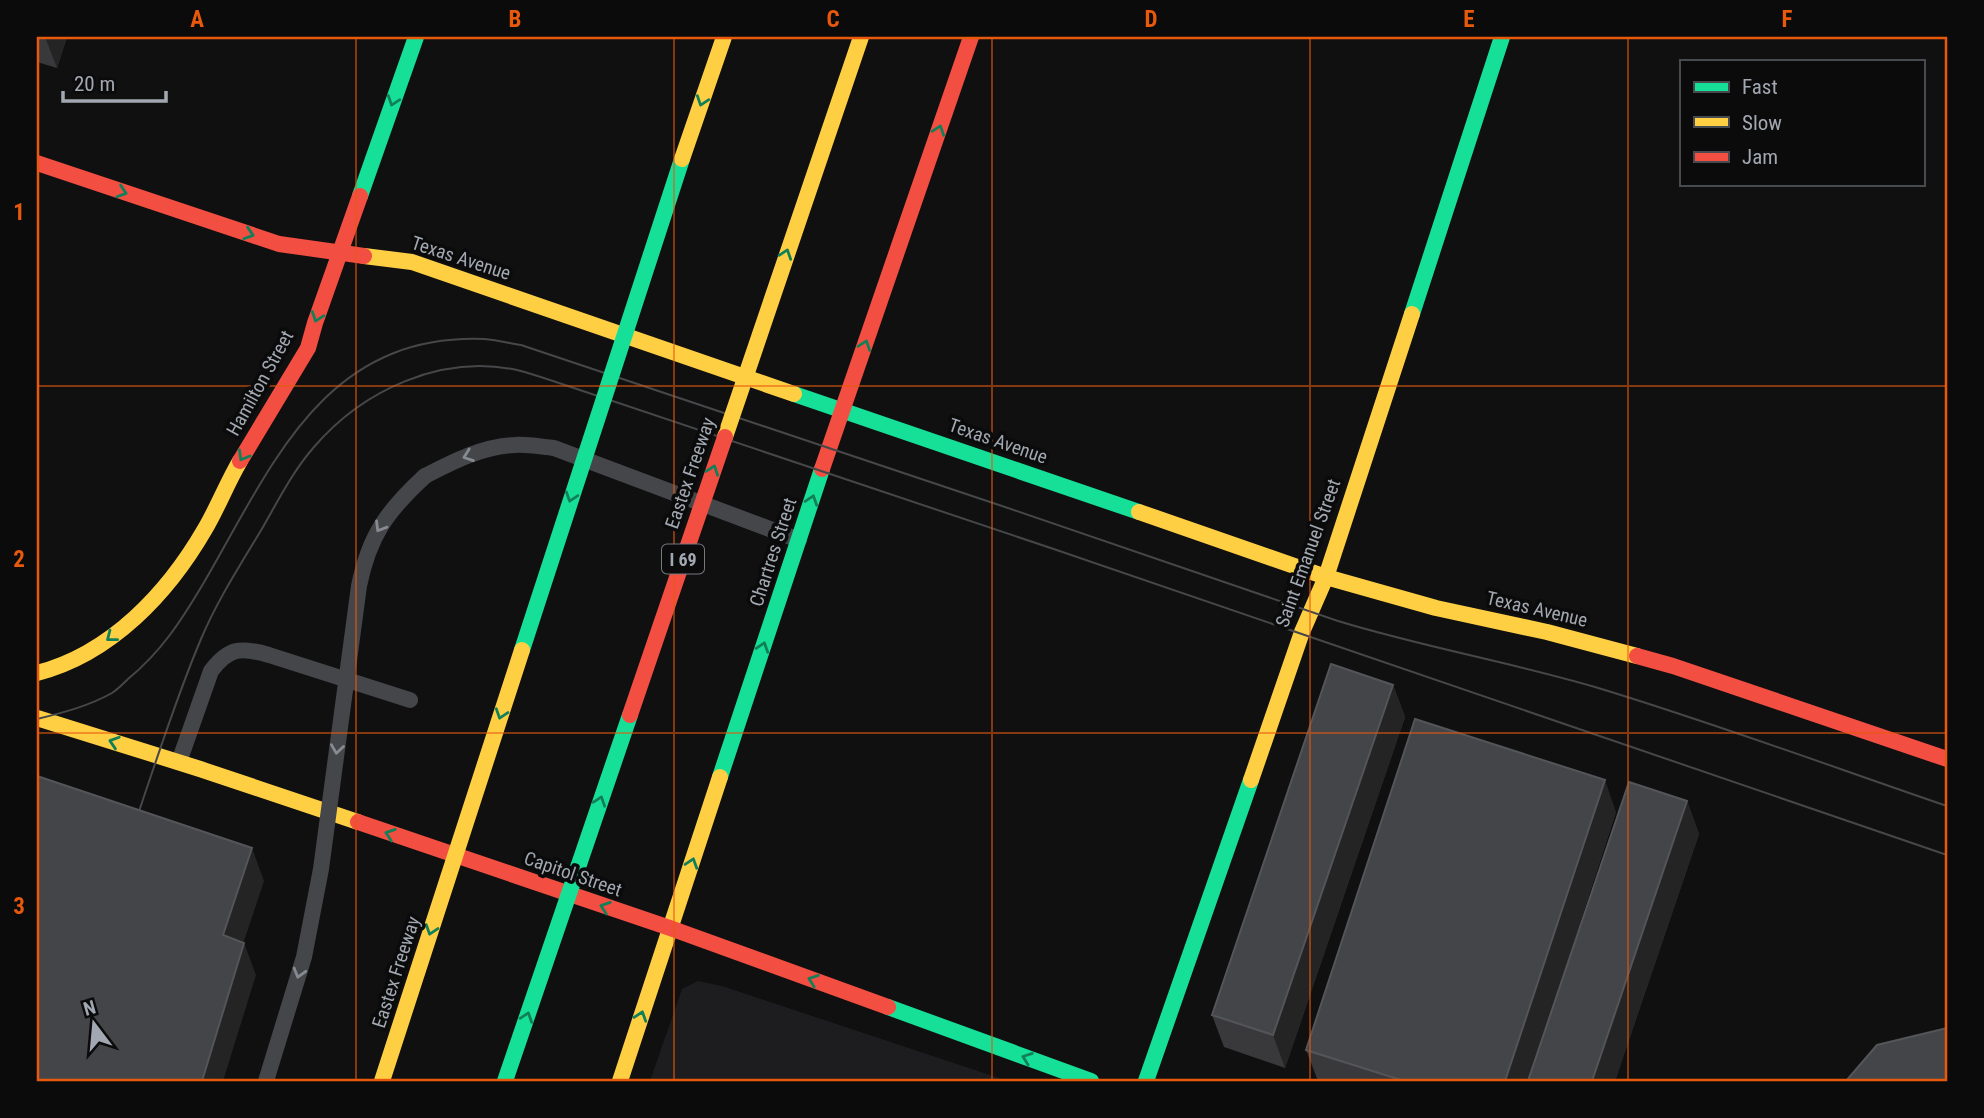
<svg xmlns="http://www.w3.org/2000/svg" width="1984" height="1118" font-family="'Roboto Condensed',sans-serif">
<rect width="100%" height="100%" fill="#101011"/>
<!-- built -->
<path fill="#1d1d1f" d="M698,981l24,5 286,95h-358l32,-92z"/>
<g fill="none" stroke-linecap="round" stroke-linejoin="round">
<!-- lane -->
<g stroke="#454649" stroke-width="16">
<path d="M425,476c27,-14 58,-30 90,-31 13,-1 27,2 39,3l245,92"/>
<path d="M179,762l32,-91c18,-24 30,-24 58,-16l141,45"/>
</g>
<!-- fast -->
<g stroke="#16e098" stroke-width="16">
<path d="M360,196l56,-159"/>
<path d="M1412,314l90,-277"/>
<path d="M794,394l345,118"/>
<path d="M720,777l102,-308"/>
<path d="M888,1007l203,74"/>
<path d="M1146,1081l105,-301"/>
</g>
<!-- slow -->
<g stroke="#ffcf43" stroke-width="16">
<path d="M364,256l48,6 382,132"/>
<path d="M1139,512l187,65 110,31 111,24 90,24"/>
<path d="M37,673c74,-19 131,-80 168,-144 13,-22 22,-46 35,-68"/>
<path d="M37,718l163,51 158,53"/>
<path d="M1251,780l51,-148 24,-55 86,-263"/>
<path d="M620,1081l100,-304"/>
</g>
<!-- jam -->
<g stroke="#f24e42" stroke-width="16">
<path d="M37,163l242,81 85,12"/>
<path d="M240,461l68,-113 7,-25 45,-127"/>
<path d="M822,469l149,-432"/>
<path d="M1637,656l36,10 274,93"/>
<path d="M358,822l312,106 218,79"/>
</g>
<!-- tram -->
<g stroke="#464749" stroke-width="2">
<path d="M37,719c25,-6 52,-13 75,-26 6,-4 11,-9 16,-14 33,-27 53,-58 75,-95 69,-118 120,-251 281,-245 12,1 25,4 37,6l481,161 336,115c85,26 172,41 257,66 119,36 235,79 352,119"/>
<path d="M133,829c22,-64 42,-129 68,-190 16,-38 38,-72 59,-107 17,-29 32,-60 54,-85 49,-57 127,-93 203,-77 12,3 24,7 36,11 466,154 930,315 1394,474"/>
</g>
<!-- lane-bridge -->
<path stroke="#454649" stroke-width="16" d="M266,1081l38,-124 17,-88 38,-283c10,-50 28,-75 66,-110"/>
<!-- fast-bridge -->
<g stroke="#16e098" stroke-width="16">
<path d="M522,650l160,-491"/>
<path d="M505,1081l125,-366"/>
</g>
<!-- slow-bridge -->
<g stroke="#ffcf43" stroke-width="16">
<path d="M682,159l42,-122"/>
<path d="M725,437l136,-400"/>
<path d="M382,1081l140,-431"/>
</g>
<!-- jam-bridge -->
<path stroke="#f24e42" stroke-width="16" d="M630,715l95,-278"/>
</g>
<!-- wall -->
<g fill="#39393c">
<path d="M37,37h30l-10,31 -20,-6z"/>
<path d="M1393,685l12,32 -120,351 -61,-21 -12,-32z"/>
<path d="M1687,801l12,33 -84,247h-297l-12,-31 310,-238 -86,264z"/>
</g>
<!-- shaded-wall -->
<g fill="#242425">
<path d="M45,37h22l-10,31z"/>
<path d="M1393,685l12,32 -120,351 -12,-33z"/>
<path d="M1605,780l11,32 -88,269h-23z"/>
<path d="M1687,801l12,33 -84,247h-23z"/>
<path d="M252,848l12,33 -29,87 -12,-33z"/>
<path d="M244,943l12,32 -33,106h-21z"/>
</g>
<!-- building -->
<g fill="#444548" stroke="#535559" stroke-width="2">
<path d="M1331,664l62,21 -120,350 -61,-20z"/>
<path d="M1415,719l190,61 -100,301h-101l-98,-31z"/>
<path d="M37,776l215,72 -29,87 21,8 -42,138h-165z"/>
<path d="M1629,782l58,19 -95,280h-64z"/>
<path d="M1947,1028v53h-101l31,-36z"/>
</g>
<!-- one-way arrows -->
<defs><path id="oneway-chevron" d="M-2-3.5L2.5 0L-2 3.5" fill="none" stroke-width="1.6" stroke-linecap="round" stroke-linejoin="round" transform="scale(1.75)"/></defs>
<g stroke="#118059">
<use href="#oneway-chevron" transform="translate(393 101) rotate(109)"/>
<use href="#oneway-chevron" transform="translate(702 101) rotate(109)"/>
<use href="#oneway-chevron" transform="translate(939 130) rotate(-71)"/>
<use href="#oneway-chevron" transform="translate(122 192) rotate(18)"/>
<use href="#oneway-chevron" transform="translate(249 234) rotate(18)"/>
<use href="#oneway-chevron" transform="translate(786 254) rotate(-71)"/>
<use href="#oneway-chevron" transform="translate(317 317) rotate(109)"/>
<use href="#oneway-chevron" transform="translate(865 345) rotate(-71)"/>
<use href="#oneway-chevron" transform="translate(243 456) rotate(120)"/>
<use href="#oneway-chevron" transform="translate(713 470) rotate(-71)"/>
<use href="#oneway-chevron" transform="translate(571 497) rotate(108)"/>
<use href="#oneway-chevron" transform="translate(812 500) rotate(-72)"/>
<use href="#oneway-chevron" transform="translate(111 637) rotate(142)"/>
<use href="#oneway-chevron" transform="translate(763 647) rotate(-72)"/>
<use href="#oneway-chevron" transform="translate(501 714) rotate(108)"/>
<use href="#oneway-chevron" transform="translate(114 742) rotate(-162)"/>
<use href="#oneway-chevron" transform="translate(600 801) rotate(-71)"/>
<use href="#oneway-chevron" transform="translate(390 834) rotate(-161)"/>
<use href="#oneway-chevron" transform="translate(692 863) rotate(-72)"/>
<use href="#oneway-chevron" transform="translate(605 907) rotate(-161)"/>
<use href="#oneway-chevron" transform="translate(431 930) rotate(108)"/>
<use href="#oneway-chevron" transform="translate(813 980) rotate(-160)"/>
<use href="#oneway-chevron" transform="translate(641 1016) rotate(-72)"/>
<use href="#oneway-chevron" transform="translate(527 1017) rotate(-71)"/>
<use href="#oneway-chevron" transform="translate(1027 1058) rotate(-160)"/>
</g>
<g stroke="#868b92">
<use href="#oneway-chevron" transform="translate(468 456) rotate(160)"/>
<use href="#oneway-chevron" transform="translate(380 527) rotate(121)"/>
<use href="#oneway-chevron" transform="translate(337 749) rotate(98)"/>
<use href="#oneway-chevron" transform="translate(299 973) rotate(106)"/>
</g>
<!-- grid -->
<path fill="none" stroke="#e8590c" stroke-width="2" stroke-opacity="0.55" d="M356,37v1044M674,37v1044M992,37v1044M1310,37v1044M1628,37v1044M37,386h1910M37,733h1910"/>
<g text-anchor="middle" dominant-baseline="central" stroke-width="7" stroke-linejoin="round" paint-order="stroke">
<!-- shield labels -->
<rect fill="#0b0b0c" stroke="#757980" stroke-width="2" x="662" y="544.5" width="42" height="29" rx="5"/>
<g font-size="18" font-weight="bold" fill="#a2a8b1">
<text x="683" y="559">I 69</text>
</g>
<!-- street labels -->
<g font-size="19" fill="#a2a8b1" stroke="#0b0b0c">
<text transform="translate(461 258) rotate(18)">Texas Avenue</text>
<text transform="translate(260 383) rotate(-61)">Hamilton Street</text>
<text transform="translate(998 441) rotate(19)">Texas Avenue</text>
<text transform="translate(690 473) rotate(-71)">Eastex Freeway</text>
<text transform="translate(773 552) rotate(-72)">Chartres Street</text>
<text transform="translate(1308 553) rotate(-70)">Saint Emanuel Street</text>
<text transform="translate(1537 609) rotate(13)">Texas Avenue</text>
<text transform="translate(573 874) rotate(19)">Capitol Street</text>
<text transform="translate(396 972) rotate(-72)">Eastex Freeway</text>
</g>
</g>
<!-- border -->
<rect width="1984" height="1118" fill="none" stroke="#0b0b0c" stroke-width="77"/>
<!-- legend -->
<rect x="1680" y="60" width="245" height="126" fill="#0b0b0c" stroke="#474a4e" stroke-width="2"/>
<rect x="1694" y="82" width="35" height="10" fill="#16e098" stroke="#474a4e" stroke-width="2"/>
<text x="1742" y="94" font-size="21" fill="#a2a8b1">Fast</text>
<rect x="1694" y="117" width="35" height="10" fill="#ffcf43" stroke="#474a4e" stroke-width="2"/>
<text x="1742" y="130" font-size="21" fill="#a2a8b1">Slow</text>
<rect x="1694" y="152" width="35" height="10" fill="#f24e42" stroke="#474a4e" stroke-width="2"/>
<text x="1742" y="164" font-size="21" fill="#a2a8b1">Jam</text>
<!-- north arrow -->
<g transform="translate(94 1024) rotate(344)" stroke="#0b0b0c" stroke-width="5" paint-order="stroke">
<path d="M0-5L12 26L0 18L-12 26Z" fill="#a2a8b1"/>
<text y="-10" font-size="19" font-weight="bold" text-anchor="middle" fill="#a2a8b1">N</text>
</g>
<!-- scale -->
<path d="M63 91v10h103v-10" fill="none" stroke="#a2a8b1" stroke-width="3.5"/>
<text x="74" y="91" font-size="21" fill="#a2a8b1" stroke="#0b0b0c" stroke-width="5" paint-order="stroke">20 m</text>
<rect x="38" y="38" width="1908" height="1042" fill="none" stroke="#e8590c" stroke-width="2.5"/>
<g font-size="23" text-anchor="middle" font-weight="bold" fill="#e8590c">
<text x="197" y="27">A</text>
<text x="515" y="27">B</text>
<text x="833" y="27">C</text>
<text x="1151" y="27">D</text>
<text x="1469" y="27">E</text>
<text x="1787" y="27">F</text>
<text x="19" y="220">1</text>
<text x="19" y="567">2</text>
<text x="19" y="914">3</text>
</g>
</svg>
